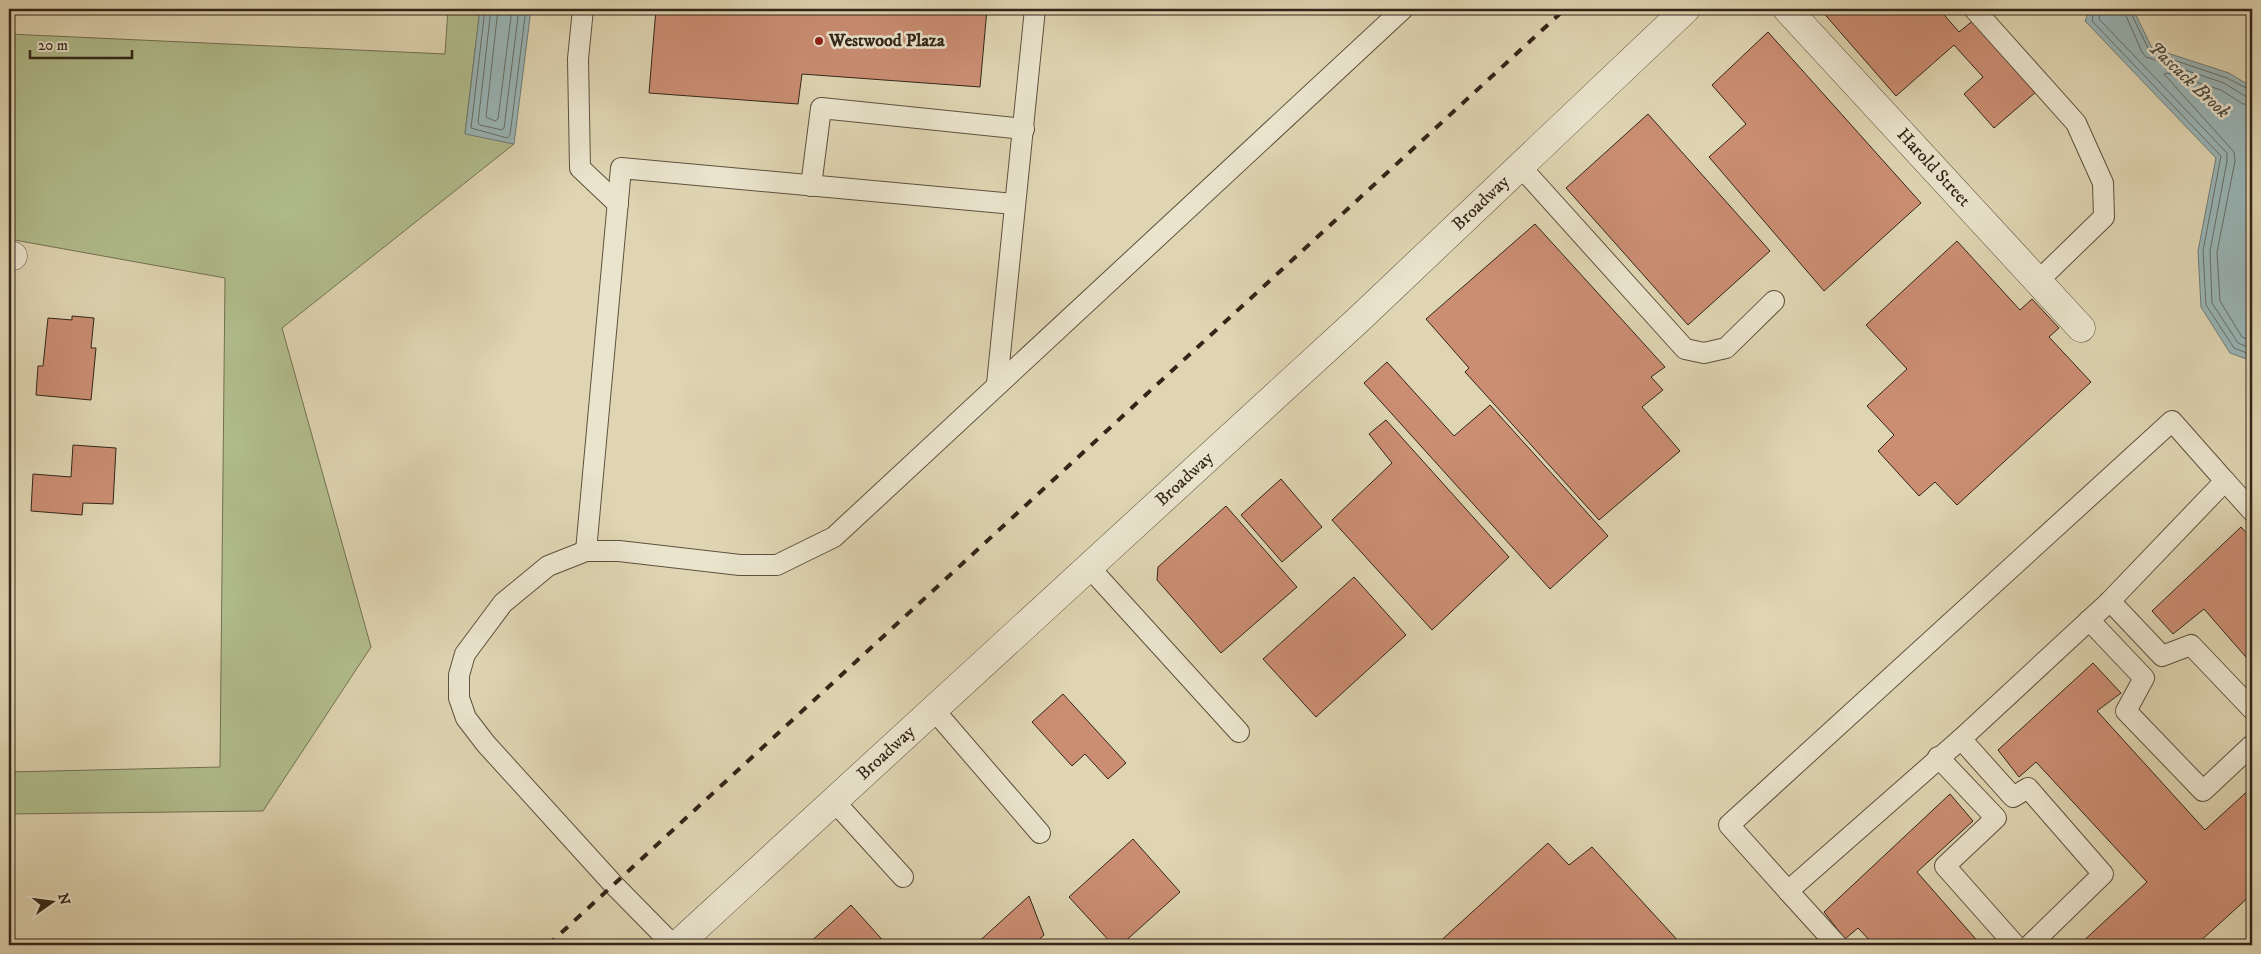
<svg xmlns="http://www.w3.org/2000/svg" width="2261" height="954" font-family="'IM FELL DW Pica',serif">
<rect width="100%" height="100%" fill="#dfd5b2"/>
<filter id="stains"><feTurbulence type="fractalNoise" baseFrequency=".004" numOctaves="4"/><feColorMatrix values="0 0 0 0 .2 0 0 0 0 .09 0 0 0 0 .02 0 0 0 .5 -.17"/></filter>
<radialGradient id="worn" r=".72"><stop offset=".6" stop-color="#630" stop-opacity="0"/><stop offset="1" stop-color="#630" stop-opacity=".3"/></radialGradient>
<!-- green -->
<path fill="#b1bd8d" stroke="#727152" d="M448,9h32l-15,124 49,11 -232,184 89,319 -108,164 -254,3v-42l211,-5 5,-489 -216,-39v-205l436,20z"/>
<!-- water -->
<g fill="#99b6b8" stroke="#707c78">
<path d="M480,9h51l-17,135 -49,-10z"/>
<path d="M2090,9h43l19,39 77,25 23,14v274l-22,-8 -29,-46 -3,-56 18,-93 -131,-137z"/>
</g>
<g fill="none" stroke-linecap="round" stroke-linejoin="round">
<!-- shore -->
<g stroke="#666e68" stroke-width="1">
<path d="M485,9l-14,119 36,10 3,-3 16,-126"/>
<path d="M491,9l-13,114 2,2 22,5 2,-2 15,-119"/>
<path d="M498,9l-12,108 9,4 3,-2 14,-110"/>
<path d="M2094,9l-2,12 129,135 -18,95 3,54 28,43 18,7"/>
<path d="M2100,9l-1,10 128,134v8l-17,90 2,52 26,40 14,6"/>
<path d="M2123,9l19,43 4,5 78,26 21,13 7,2"/>
<path d="M2129,9l21,43 77,26 25,13"/>
<path d="M2252,105l-9,-1 -22,-14 -54,-17 -3,1 70,78 1,9 -18,91 3,49 22,36 10,4"/>
</g>
</g>
<!-- building -->
<g fill="#cb8e73" stroke="#332518">
<path d="M656,9h331l-7,78 -178,-13 -4,30 -149,-11z"/>
<path d="M1823,9h116l20,23 16,-13 62,72 -43,37 -30,-34 19,-17 -29,-32 -58,51 -75,-86z"/>
<path d="M1768,32l153,171 -97,88 -115,-134 37,-33 -34,-39z"/>
<path d="M1648,114l122,137 -82,74 -122,-137z"/>
<path d="M1535,224l130,143 -14,10 12,13 -21,17 38,44 -81,69 -134,-148 4,-4 -43,-49z"/>
<path d="M1957,241l63,69 12,-11 27,29 -10,9 42,45 -134,123 -22,-23 -16,14 -41,-45 16,-16 -27,-29 40,-37 -41,-44z"/>
<path d="M72,316l22,2 -3,30h5l-5,52 -55,-5 2,-29h5l5,-48 24,2z"/>
<path d="M1387,362l67,74 36,-31 118,131 -58,53 -186,-206z"/>
<path d="M1386,420l123,137 -77,73 -100,-110 60,-57 -23,-29z"/>
<path d="M73,445l43,3 -3,56 -30,-1 -1,12 -51,-4 2,-37 38,3z"/>
<path d="M1281,479l41,48 -40,35 -41,-47z"/>
<path d="M1226,506l71,81 -76,66 -64,-73 1,-13z"/>
<path d="M2241,527l11,12v125l-48,-55 -31,25 -21,-23z"/>
<path d="M1354,577l52,58 -90,82 -53,-58z"/>
<path d="M2093,663l28,30 -24,18 108,119 47,-43v107l-56,51h-117l68,-63 -111,-120 -17,15 -21,-27z"/>
<path d="M1063,694l63,69 -18,16 -23,-25 -13,12 -40,-44z"/>
<path d="M1950,794l23,27 -56,51 64,73h-107l-16,-17 -13,11 -21,-27z"/>
<path d="M1133,839l47,53 -59,53h-8l-44,-48z"/>
<path d="M1548,843l21,22 23,-18 90,98h-246z"/>
<path d="M1029,896l15,39 -11,10h-58z"/>
<path d="M851,905l36,40h-80z"/>
</g>
<g fill="none" stroke-linecap="round" stroke-linejoin="round">
<!-- service casing -->
<g stroke="#5e513e" stroke-width="22">
<g id="service">
<path d="M583,9l-5,50 2,109 38,36"/>
<path d="M1974,9l102,114 27,60 1,34 -66,64"/>
<path d="M1520,166l165,183 19,4 22,-5 48,-47"/>
<path d="M811,186l10,-78 203,21"/>
<path d="M997,384l38,-375"/>
<path d="M586,551l35,-383 393,36"/>
<path d="M1089,567l150,165"/>
<path d="M2110,601l52,55 29,-11 61,64"/>
<path d="M2089,620l55,58 -18,33 77,80 49,-46"/>
<path d="M934,710l106,123"/>
<path d="M1961,739l52,58 15,-9 75,86 -73,71"/>
<path d="M1938,757l58,61 -51,48 70,79"/>
<path d="M834,801l69,76"/>
<path d="M1788,891l-59,-66 443,-404 53,60"/>
<path d="M673,945l-59,-60 -128,-141 -20,-26 -7,-20v-23l6,-21 38,-51 45,-37 38,-15h33l121,14h37l57,-28 569,-528"/>
<path d="M1837,945l-49,-54 173,-152 149,-138 115,-120 27,30"/>
</g>
</g>
<!-- minor casing -->
<g stroke="#5e513e" stroke-width="29">
<g id="minor">
<path id="s1" d="M1787,9l294,319"/>
<path d="M9,256h4"/>
</g>
</g>
<!-- tertiary casing -->
<g stroke="#5e513e" stroke-width="29">
<g id="tertiary">
<path id="s2" d="M677,945l680,-624 329,-312"/>
</g>
</g>
<!-- service -->
<use href="#service" stroke="#eae4cd" stroke-width="20"/>
<!-- minor -->
<use href="#minor" stroke="#eae4cd" stroke-width="28"/>
<!-- tertiary -->
<use href="#tertiary" stroke="#eae4cd" stroke-width="28"/>
<!-- rail -->
<path stroke="#332518" stroke-width="4" stroke-dasharray="9 9" stroke-linecap="butt" d="M548,945l1017,-936"/>
</g>
<!-- markers -->
<circle fill="#8f2418" stroke="#eae4cd" stroke-width="2" cx="819" cy="41" r="5"/>
<g text-anchor="middle" dominant-baseline="central" stroke-width="5" stroke-linejoin="round" paint-order="stroke">
<!-- poi labels -->
<g font-size="18" font-weight="bold" fill="#332518" stroke="#eae4cd" text-anchor="start">
<text x="829" y="41">Westwood Plaza</text>
</g>
<!-- street labels -->
<g font-size="18" fill="#332518" stroke="#eae4cd">
<text stroke="none"><textPath href="#s1" startOffset="216">Harold Street</textPath></text>
<text stroke="none"><textPath href="#s2" startOffset="1094">Broadway</textPath></text>
<text stroke="none"><textPath href="#s2" startOffset="689">Broadway</textPath></text>
<text stroke="none"><textPath href="#s2" startOffset="284">Broadway</textPath></text>
</g>
<!-- water labels -->
<g font-size="19" font-style="italic" fill="#4c4940" stroke="#eae4cd">
<text transform="translate(2189 80) rotate(43)">Pascack Brook</text>
</g>
</g>
<!-- margin -->
<rect width="2261" height="954" fill="none" stroke="#dfd5b2" stroke-width="30"/>
<rect x="10" y="10" width="2241" height="934" fill="none" stroke="#332518" stroke-width="2.5"/>
<rect x="15" y="15" width="2231" height="924" fill="none" stroke="#332518"/>
<!-- north arrow -->
<g transform="translate(52 902) rotate(76)" stroke="#eae4cd" stroke-width="4" paint-order="stroke">
<path d="M0-4L9 19L0 12L-9 19Z" fill="#332518"/>
<text y="-8" font-size="14" font-weight="bold" text-anchor="middle" fill="#332518">N</text>
</g>
<!-- scale -->
<path d="M30 50v8h102v-8" fill="none" stroke="#332518" stroke-width="2.5"/>
<text x="38" y="50" font-size="15" fill="#332518" stroke="#eae4cd" stroke-width="4" paint-order="stroke">20 m</text>
<rect width="100%" height="100%" filter="url(#stains)"/>
<rect width="100%" height="100%" fill="url(#worn)"/>
</svg>
